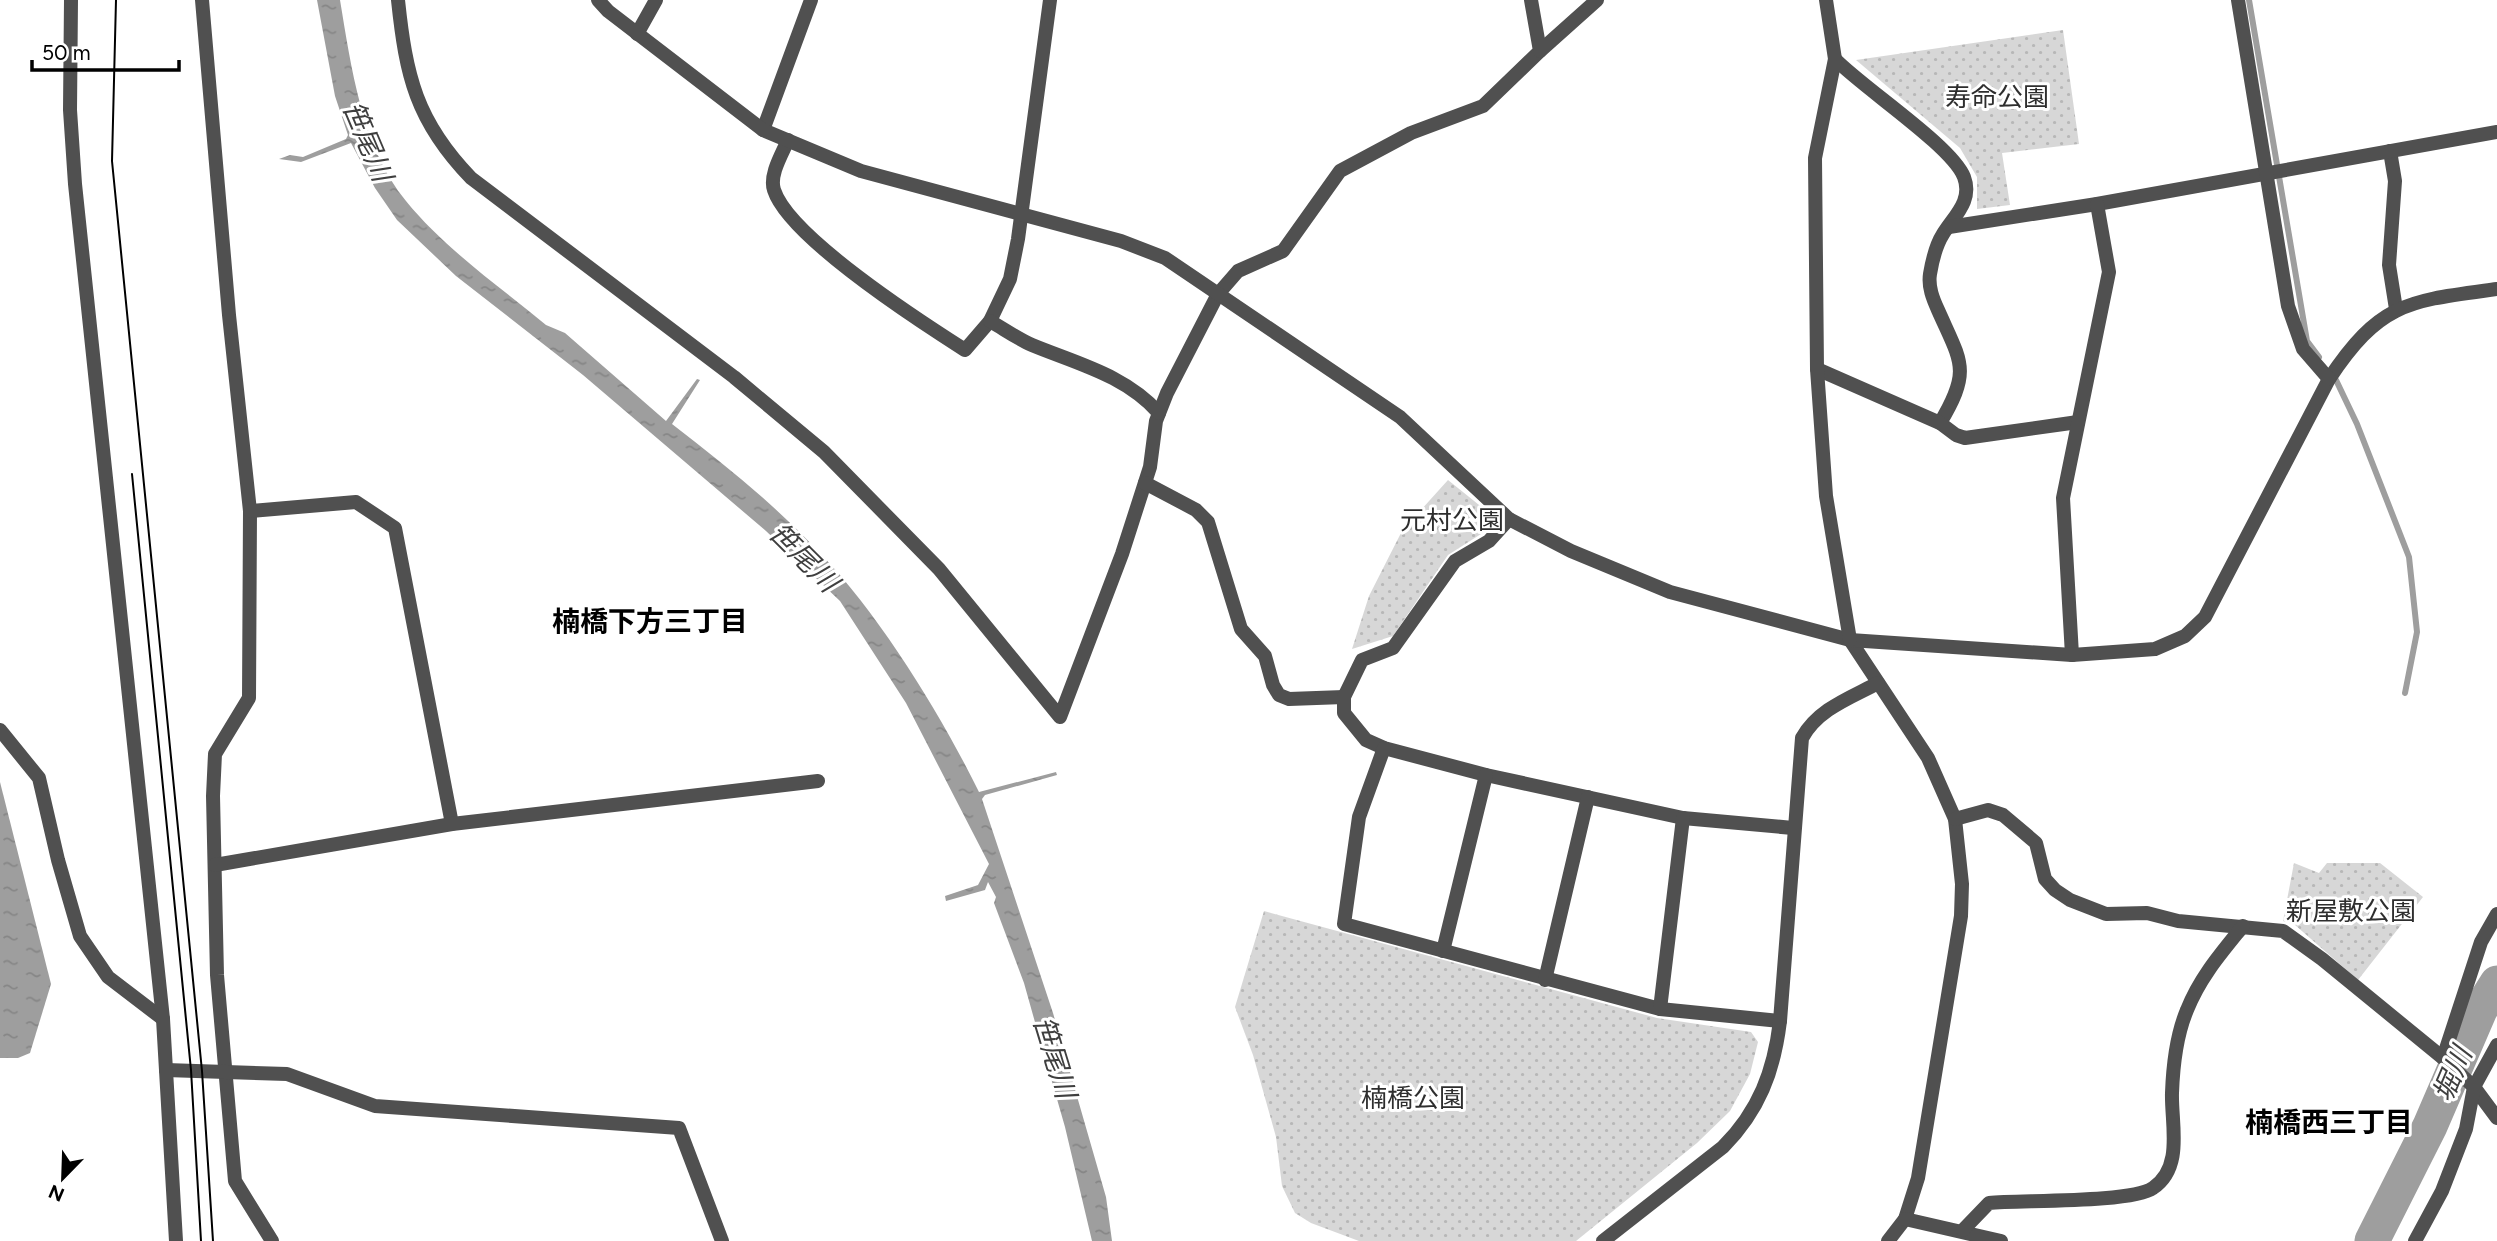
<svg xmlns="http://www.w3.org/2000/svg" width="2497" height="1241" font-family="Figtree,'Noto Sans JP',sans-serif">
<defs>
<pattern id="grass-dots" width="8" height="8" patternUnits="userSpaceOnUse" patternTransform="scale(1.75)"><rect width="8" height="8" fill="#d7d7d7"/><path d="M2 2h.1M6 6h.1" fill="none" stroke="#b7b7b7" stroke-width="1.8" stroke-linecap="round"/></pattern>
<pattern id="water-ripples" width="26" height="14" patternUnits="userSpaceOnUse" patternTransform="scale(1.75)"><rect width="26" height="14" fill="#9e9e9e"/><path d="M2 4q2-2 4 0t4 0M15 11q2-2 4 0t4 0" fill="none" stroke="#868686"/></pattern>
</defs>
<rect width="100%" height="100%" fill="#fff"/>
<!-- grass -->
<g fill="url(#grass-dots)">
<path d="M2063,30l16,114 -77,9 8,52 -33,4v-32l-17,-29 -104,-88z"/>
<path d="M1448,480l46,37 -13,17 -33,21 -55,81 -41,13 17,-53 33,-65z"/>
<path d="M2294,863l25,10 8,-10h53l43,34 -65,83 -63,-55 -12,-4z"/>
<path d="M1264,911l393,107 94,14 7,10 -8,32 -20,37 -33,32 -121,98h-217l-48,-18 -16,-10 -13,-27 -6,-49 -23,-82 -18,-48z"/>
</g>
<!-- water -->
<g fill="url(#water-ripples)">
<path d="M317,0h23c11,66 22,148 66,201 39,48 93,85 140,124l19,8 101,88 31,-42 3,1 -28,44c52,40 103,81 148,129 61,64 120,160 159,239l77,-20 1,3 -72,20 -3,4 71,214 53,184 6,44h-20l-27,-114 -25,-87 -16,-57 -30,-80 2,-6 -8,-15 -3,8 -39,11 -1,-5 33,-11 11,-21 -83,-161 -66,-102 -74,-70 -183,-156 -127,-99 -59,-56 -22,-32 -24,-45 -50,19 -22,-3 11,-4 13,2 43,-18 2,-4 -13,-39z"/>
<path d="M0,782l51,202 -21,69 -12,5h-18z"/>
</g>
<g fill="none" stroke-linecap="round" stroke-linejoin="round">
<!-- stream -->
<g stroke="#9e9e9e" stroke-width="6">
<path d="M2249,0l58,341 12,16"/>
<path d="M2336,380l21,44 52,133 8,75 -12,61"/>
</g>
<!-- river -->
<path stroke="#9e9e9e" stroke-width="35" d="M2372,1241l58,-115 50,-116 17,-27"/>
<!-- minor -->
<g stroke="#505050" stroke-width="14">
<path d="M202,0l27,315 21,196 -1,187 -34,56 -2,42 4,179 18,206 37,60"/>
<path d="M398,0c8,76 18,121 73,178l263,199 90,75 115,117 121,148 62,-163 28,-87 6,-46 11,-28 51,-99 20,-23 45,-20 57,-80 71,-38 72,-27 57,-55 -9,-51"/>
<path d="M637,34l19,-34"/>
<path d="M1540,51l57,-51"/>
<path d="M1835,59c28,29 117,87 129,118 9,24 -10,39 -21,57 -7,11 -11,28 -13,40 -2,13 3,25 8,36 23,52 34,60 2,113"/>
<path d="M763,130l48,-130"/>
<path d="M788,140c-6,14 -19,35 -14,50 15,47 147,132 191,160l25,-29 20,-42 8,-40 32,-239"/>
<path d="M2390,151l5,30 -6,84 7,44"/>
<path d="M1949,227l148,-23 400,-72"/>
<path d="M990,321c14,8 28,18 42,24 46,19 93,30 127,68"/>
<path d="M1817,369l123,54 16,12 9,3 113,-16"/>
<path d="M1145,483l51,27 12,12 33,107 24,27 8,29 6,10 10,4 55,-2"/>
<path d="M250,511l106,-9 39,26 57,296"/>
<path d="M1509,519l-20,22 -34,20 -62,87 -31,12 -18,37v16l22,27 18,8 102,27 197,43 110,10"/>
<path d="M1850,640l78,118 27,61 7,65 -1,32 -43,262 -13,41 -17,22"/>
<path d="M2072,655l-9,-157 46,-226 -12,-68"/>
<path d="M0,730l39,48 19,82 22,76 28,41 55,42"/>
<path d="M1384,748l-25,69 -15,107 316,85 120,12"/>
<path d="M1955,819l33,-9 15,5 33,28 9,36 10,11 15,10 36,14 41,-1 31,8 105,10 39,28 121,99 31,29 23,31"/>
<path d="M215,865l237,-41 366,-43"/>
<path d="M1443,951l43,-176"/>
<path d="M1545,980l43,-183"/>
<path d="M1660,1009l23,-191"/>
<path d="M2443,1058l38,-116 16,-28"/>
<path d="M166,1070l121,4 88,32 304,22 43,113"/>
<path d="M1905,1219l96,22"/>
<path d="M1963,1230l26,-27c33,-3 143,0 164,-15 31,-21 18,-64 19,-95 1,-28 4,-57 15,-83 13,-33 35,-58 56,-84"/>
</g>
<!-- tertiary -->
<g stroke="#505050" stroke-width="14">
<path d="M71,0l-1,110 5,74 88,835 13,222"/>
<path d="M598,0l10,11 155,119 98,41 260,70 44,17 235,159 109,102 62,32 99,41 180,48 222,15 83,-6 30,-13 20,-19 124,-238c52,-78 80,-78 168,-90"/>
<path d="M1826,0l9,59 -20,99 2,211 9,127 24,144"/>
<path d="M2238,0l50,306 15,43 26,30"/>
<path d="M1603,1241l120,-94c36,-36 51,-76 57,-126l22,-283c16,-29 48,-40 76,-55"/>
<path d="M2415,1241l27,-50 24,-62 8,-42 23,-42"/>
</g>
<!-- tram -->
<g stroke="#000" stroke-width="2">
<path d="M116,0l-4,161 90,910 11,170"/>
<path d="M132,474l59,596 10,171"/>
</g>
</g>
<g text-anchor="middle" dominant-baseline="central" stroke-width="6" stroke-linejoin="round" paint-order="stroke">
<!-- park labels -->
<g font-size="26" fill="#2e2e2e" stroke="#fff">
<text x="1997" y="97">寿命公園</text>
<text x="1452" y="520">元村公園</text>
<text x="2351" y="911">新屋敷公園</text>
<text x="1413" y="1098">楠橋公園</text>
</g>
<!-- water labels -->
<g font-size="28" font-style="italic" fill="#3f3f3f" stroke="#fff">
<text transform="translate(368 141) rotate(67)">笹尾川</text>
<text transform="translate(804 557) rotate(45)">笹尾川</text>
<text transform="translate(1055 1057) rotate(73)">笹尾川</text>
<text transform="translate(2452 1074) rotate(-67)">堀川</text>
</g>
<!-- neighbourhood labels -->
<g font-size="28" font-weight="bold" fill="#000" stroke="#fff">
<text x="650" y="621">楠橋下方三丁目</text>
<text x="2329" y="1122">楠橋西三丁目</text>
</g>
</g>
<!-- north arrow -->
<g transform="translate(63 1178) rotate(203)" stroke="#ffffff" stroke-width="5" paint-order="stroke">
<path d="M0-5L12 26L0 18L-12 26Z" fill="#000000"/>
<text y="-10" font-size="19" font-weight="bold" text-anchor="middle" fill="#000000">N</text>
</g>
<!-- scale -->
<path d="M32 60v10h147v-10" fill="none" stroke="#000000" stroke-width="3.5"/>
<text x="42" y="60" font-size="21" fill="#000000" stroke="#ffffff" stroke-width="5" paint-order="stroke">50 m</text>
</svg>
